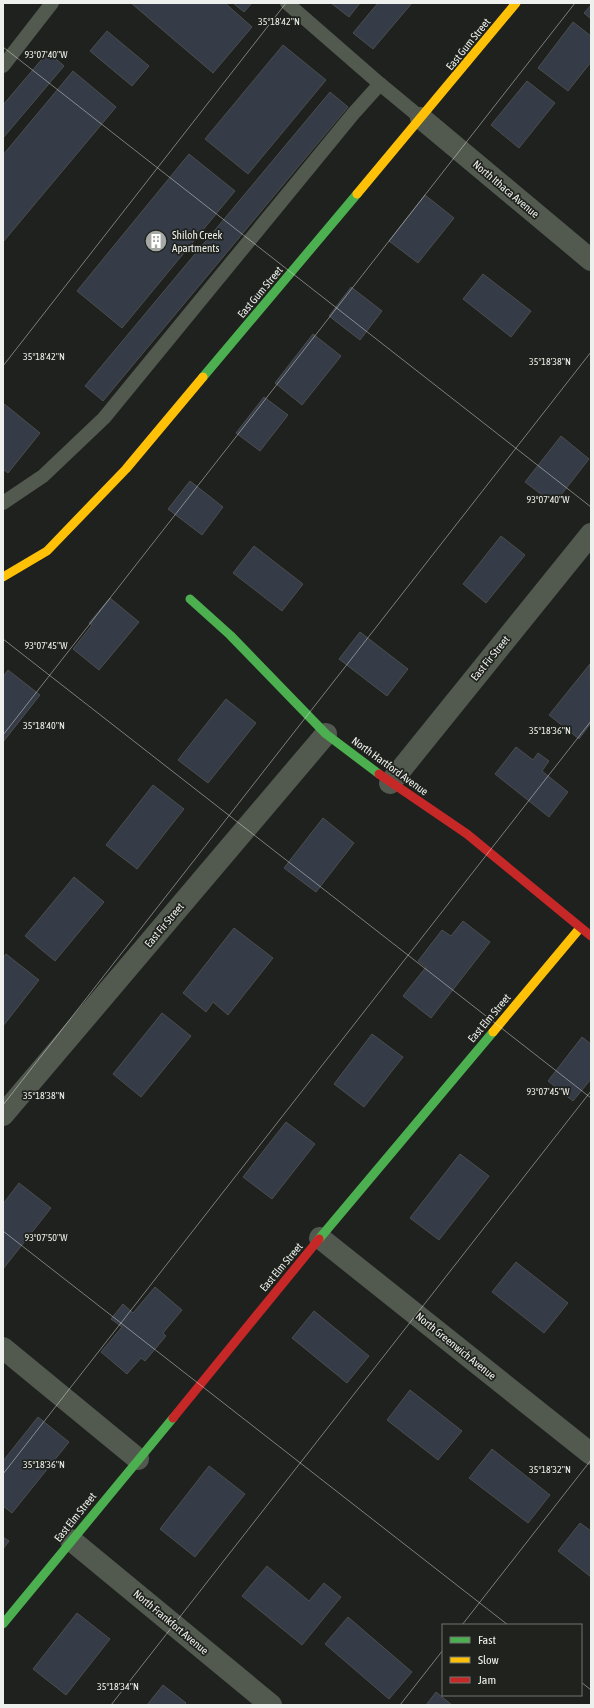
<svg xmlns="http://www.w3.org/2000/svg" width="594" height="1708" font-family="'Asap Condensed',sans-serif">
<rect width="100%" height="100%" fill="#1f211e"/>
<!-- building -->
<g fill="#353c48" stroke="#4c4e4c">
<path d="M131,3h94l27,24 -39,46z"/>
<path d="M233,3h19l-8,9z"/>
<path d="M331,3h29l-11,14z"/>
<path d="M378,3h34l-39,46 -20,-16z"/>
<path d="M591,5v14l-7,-6z"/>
<path d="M573,22l18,14v26l-23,29 -30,-23z"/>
<path d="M107,31l42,35 -17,20 -42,-35z"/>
<path d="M283,45l43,35 -78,94 -43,-35z"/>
<path d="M48,52l16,14 -61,72v-33z"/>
<path d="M73,71l43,36 -113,135v-87z"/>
<path d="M527,81l28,22 -36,45 -28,-23z"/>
<path d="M330,92l18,15 -245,294 -18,-15z"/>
<path d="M189,154l46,37 -113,137 -45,-37z"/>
<path d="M425,195l29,23 -36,45 -29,-22z"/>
<path d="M483,274l48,37 -20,26 -48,-38z"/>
<path d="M351,287l31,24 -22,29 -31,-24z"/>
<path d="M313,334l28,22 -39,49 -27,-22z"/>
<path d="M264,397l24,18 -28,36 -24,-18z"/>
<path d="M3,403l37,30 -32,40 -5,-4z"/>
<path d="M561,436l28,23 -35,45 -29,-22z"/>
<path d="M190,481l33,26 -21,28 -34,-26z"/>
<path d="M501,536l24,19 -39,48 -23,-19z"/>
<path d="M254,546l49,38 -21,27 -49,-38z"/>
<path d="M110,598l29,24 -40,48 -26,-21 19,-24 -3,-2z"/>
<path d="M360,632l48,37 -21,27 -48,-37z"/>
<path d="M590,664l1,59 -12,16 -30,-24z"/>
<path d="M8,670l32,25 -37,47v-65z"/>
<path d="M226,699l30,24 -48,60 -30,-23z"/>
<path d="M516,747l17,13 5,-7 11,8 -7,10 26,21 -19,25 -54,-43z"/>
<path d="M153,785l31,24 -47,60 -31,-24z"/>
<path d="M323,818l31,25 -38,49 -32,-24z"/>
<path d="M74,877l30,25 -49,59 -30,-25z"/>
<path d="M463,921l27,21 -59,76 -28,-22 23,-29 -8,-6 24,-31 9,6z"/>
<path d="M234,928l39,30 -45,57 -15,-13 -7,10 -23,-19z"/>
<path d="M6,954l33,26 -36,46v-68z"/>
<path d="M162,1013l29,23 -50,61 -28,-23z"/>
<path d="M372,1034l31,23 -39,50 -30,-23z"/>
<path d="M582,1037l9,7v35l-18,22 -25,-20z"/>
<path d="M286,1122l29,22 -43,55 -29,-22z"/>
<path d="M460,1154l29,22 -50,64 -29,-22z"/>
<path d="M19,1183l32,25 -48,61v-65z"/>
<path d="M516,1262l52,41 -24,30 -52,-41z"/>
<path d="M155,1287l27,23 -19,23 3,3 -21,25 -4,-3 -14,16 -26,-22 21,-25 -11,-8 12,-15 10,9z"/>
<path d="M314,1311l55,45 -22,27 -55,-45z"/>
<path d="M410,1390l52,41 -24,29 -51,-40z"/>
<path d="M38,1417l31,25 -57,71 -9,-7v-45z"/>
<path d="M492,1449l58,46 -22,28 -59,-45z"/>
<path d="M209,1466l36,28 -50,63 -35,-28z"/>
<path d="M580,1523l11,8v46l-33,-26z"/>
<path d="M3,1537l6,4 -6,8z"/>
<path d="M267,1566l42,35 15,-18 17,14 -39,48 -60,-49z"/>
<path d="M77,1613l33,26 -44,56 -33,-26z"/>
<path d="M348,1617l64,55 -23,27 -64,-55z"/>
<path d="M163,1685l23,18 -2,2h-37z"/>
<path d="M436,1692l16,13h-26z"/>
</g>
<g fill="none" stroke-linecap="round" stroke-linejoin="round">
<!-- lane -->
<g stroke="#52594f" stroke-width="14">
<path d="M3,66l49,-63"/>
<path d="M380,84l41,34"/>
<path d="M3,503l40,-27 61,-58 249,-304 27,-30 -93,-81"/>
</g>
<!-- street -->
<g stroke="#52594f" stroke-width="22">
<path d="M421,118l170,142"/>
<path d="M390,783l201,-249"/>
<path d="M3,1115l323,-381"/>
<path d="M320,1238l271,216"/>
<path d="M3,1348l135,111"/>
<path d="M71,1540l200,165"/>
</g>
<!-- fast -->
<g stroke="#4caf50" stroke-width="9">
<path d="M203,377l154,-183"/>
<path d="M190,599l40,36 96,99 53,40"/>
<path d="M319,1239l174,-207"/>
<path d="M3,1624l170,-206"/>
</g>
<!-- slow -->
<g stroke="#ffc107" stroke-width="9">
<path d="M357,194l159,-191"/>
<path d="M3,577l44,-26 79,-82 77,-92"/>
<path d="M493,1032l87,-104"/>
</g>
<!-- jam -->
<g stroke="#c62828" stroke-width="9">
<path d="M379,774l88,60 124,102"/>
<path d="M173,1418l146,-179"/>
</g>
</g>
<!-- ticks -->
<path fill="none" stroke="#edf0ec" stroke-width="1" stroke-opacity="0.45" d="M3,47l588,460M3,366l283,-363M3,639l588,459M3,735l572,-732M3,1105l588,-753M3,1231l505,394M3,1474l588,-753M462,1625l129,-165M581,1682l10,8M111,1705l480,-614M400,1705l43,-55"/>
<!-- icons -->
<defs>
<g id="building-disc" transform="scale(1.15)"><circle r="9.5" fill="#a5a8a4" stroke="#1f221d"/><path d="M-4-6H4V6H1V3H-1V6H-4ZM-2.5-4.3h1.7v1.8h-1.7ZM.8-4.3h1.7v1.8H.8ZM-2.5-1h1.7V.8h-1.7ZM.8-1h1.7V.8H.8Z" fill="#fff"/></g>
</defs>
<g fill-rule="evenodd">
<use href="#building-disc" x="156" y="241"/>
</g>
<g text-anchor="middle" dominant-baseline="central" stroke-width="3.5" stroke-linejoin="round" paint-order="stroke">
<!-- street labels -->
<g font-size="11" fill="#edf0ec" stroke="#1f221d">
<text transform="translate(468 44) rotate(-51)">East Gum Street</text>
<text transform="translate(506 189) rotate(40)">North Ithaca Avenue</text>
<text transform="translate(260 292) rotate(-50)">East Gum Street</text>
<text transform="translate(490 658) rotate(-51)">East Fir Street</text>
<text transform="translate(390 766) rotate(36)">North Hartford Avenue</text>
<text transform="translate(164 925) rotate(-50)">East Fir Street</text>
<text transform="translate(489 1018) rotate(-50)">East Elm Street</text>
<text transform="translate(281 1267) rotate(-50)">East Elm Street</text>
<text transform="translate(456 1346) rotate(39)">North Greenwich Avenue</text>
<text transform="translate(75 1517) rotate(-51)">East Elm Street</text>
<text transform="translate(171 1622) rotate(40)">North Frankfort Avenue</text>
</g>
<!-- poi labels -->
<g font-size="11" fill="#edf0ec" stroke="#1f221d" text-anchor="start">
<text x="172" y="235">Shiloh Creek<tspan x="172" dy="13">Apartments</tspan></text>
</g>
</g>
<g font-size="10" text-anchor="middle" fill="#edf0ec" stroke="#1f221d" stroke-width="3.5" stroke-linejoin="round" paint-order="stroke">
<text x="279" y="25">35°18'42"N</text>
<text x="46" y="58">93°07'40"W</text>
<text x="44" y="360">35°18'42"N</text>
<text x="550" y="365">35°18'38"N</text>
<text x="548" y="503">93°07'40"W</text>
<text x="46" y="649">93°07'45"W</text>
<text x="44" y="729">35°18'40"N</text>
<text x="550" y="734">35°18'36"N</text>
<text x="548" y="1095">93°07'45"W</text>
<text x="44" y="1099">35°18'38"N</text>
<text x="46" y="1241">93°07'50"W</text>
<text x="44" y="1468">35°18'36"N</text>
<text x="550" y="1473">35°18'32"N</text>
<text x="118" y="1690">35°18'34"N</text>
</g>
<!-- border -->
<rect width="594" height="1708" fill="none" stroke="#edf0ec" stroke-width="8"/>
<!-- legend -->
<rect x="442" y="1624" width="140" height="72" fill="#1f221d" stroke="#717470"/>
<rect x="450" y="1637" width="20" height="6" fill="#4caf50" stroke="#717470"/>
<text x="478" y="1644" font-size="12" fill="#edf0ec">Fast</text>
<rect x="450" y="1657" width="20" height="6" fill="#ffc107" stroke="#717470"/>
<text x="478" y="1664" font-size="12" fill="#edf0ec">Slow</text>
<rect x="450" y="1677" width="20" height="6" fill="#c62828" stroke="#717470"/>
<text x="478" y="1684" font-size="12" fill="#edf0ec">Jam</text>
</svg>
